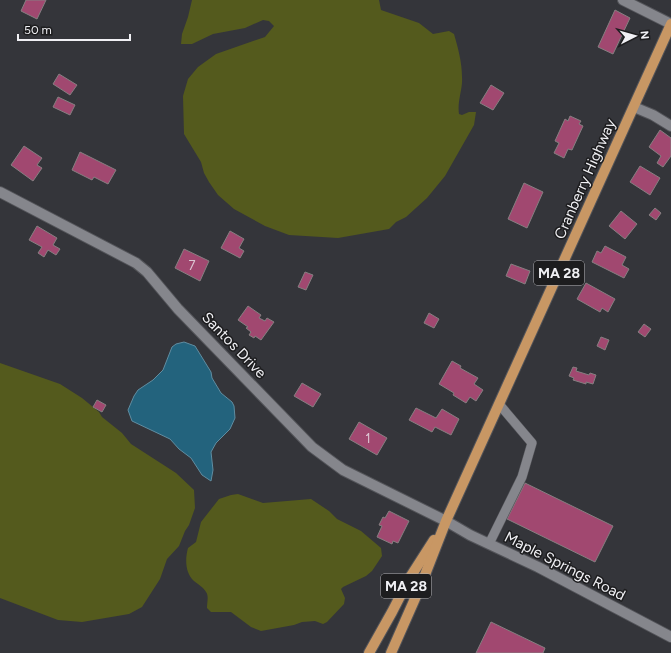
<svg xmlns="http://www.w3.org/2000/svg" width="671" height="653" font-family="Figtree,sans-serif">
<rect width="100%" height="100%" fill="#34353a"/>
<!-- green -->
<g fill="#545a1d">
<path d="M192,0h187l2,10 38,13 14,11 16,-3 5,3c4,14 8,28 8,43 1,12 -5,24 -3,37l3,1 7,-3h7l-2,13 -29,51 -18,22 -21,19 -10,5 -7,7 -51,9 -49,-3 -24,-9 -31,-17 -16,-14 -9,-13 -5,-9 -3,-11 -17,-28 -1,-38 5,-17 10,-12 18,-13 49,-17 9,-11 -5,-5 -6,-1 -18,8 -32,6 -21,10h-11l1,-10 6,-17z"/>
<path d="M0,363l60,21 22,14 17,14 3,5 20,16 9,11 45,29 18,17 1,18 -6,17 -4,6 -6,15 -12,13 -7,20 -18,28 -13,7 -47,8 -24,-2 -58,-22z"/>
<path d="M238,494l25,9 48,-4 18,12 8,8 24,12 20,17 1,8 -10,15 -6,5 -23,11 -2,2 4,9 -1,6 -17,18 -4,2 -8,-3 -13,1 -8,3 -33,6 -10,-4 -20,-15h-20l-4,-4c0,-6 2,-12 -1,-16 -2,-4 -8,-8 -12,-11 -9,-8 -9,-22 -6,-33l8,-6 5,-20 18,-23 12,-4z"/>
</g>
<!-- water -->
<path fill="#23637d" stroke="#608da1" d="M184,342l11,4 16,26 1,6 9,15 11,9 2,4 1,12 -5,11 -14,14 -5,9 2,18 -2,11 -9,-6 -11,-17 -12,-9 -9,-10 -38,-18 -4,-11 6,-14 4,-6 15,-10 10,-10 9,-23 4,-3z"/>
<!-- building -->
<g fill="#a14870" stroke="#867f81">
<path d="M26,0h20l-9,19 -16,-8z"/>
<path d="M615,10l15,8 -17,36 -15,-7z"/>
<path d="M59,74l18,11 -7,10 -17,-11z"/>
<path d="M491,85l13,8 -11,17 -13,-7z"/>
<path d="M58,97l17,8 -5,10 -17,-8z"/>
<path d="M570,116l11,5 -2,3 4,2 -11,24 -4,-1 -4,9 -10,-5 5,-10 -4,-2 10,-22 3,2z"/>
<path d="M660,130l11,8v18l-8,11 -6,-4 4,-7 -12,-9z"/>
<path d="M24,146l18,12 -5,7 5,3 -9,13 -22,-16z"/>
<path d="M80,152l36,18 -8,14 -14,-7 -2,3 -20,-10z"/>
<path d="M640,166l20,12 -10,17 -20,-13z"/>
<path d="M524,183l19,9 -16,36 -19,-9z"/>
<path d="M655,208l6,5 -5,7 -7,-5z"/>
<path d="M621,211l16,13 -12,15 -16,-13z"/>
<path d="M37,226l20,12 -4,7 7,4 -4,6 -8,-5 -4,7 -6,-4 4,-6 -13,-7z"/>
<path d="M230,231l14,8 -5,9 5,3 -4,7 -19,-10z"/>
<path d="M605,246l21,11 -4,8 7,4 -5,9 -32,-16 5,-11 4,2z"/>
<path d="M184,249l25,12 -9,20 -25,-13z"/>
<path d="M511,264l19,7 -5,13 -19,-8z"/>
<path d="M305,272l8,3 -7,15 -8,-3z"/>
<path d="M586,283l29,16 -7,13 -6,-4 -2,4 -23,-13z"/>
<path d="M248,306l13,9 -2,3 6,3 2,-3 7,4 -13,18 -6,-4 -1,2 -5,-3 2,-3 -5,-4 2,-1 -10,-7z"/>
<path d="M429,313l10,6 -5,9 -10,-5z"/>
<path d="M644,324l7,5 -6,8 -7,-5z"/>
<path d="M601,337l8,3 -4,10 -8,-4z"/>
<path d="M452,361l9,5 -1,2 18,10 -4,6 9,6 -7,11 -6,-4 -4,6 -13,-8 1,-2 -15,-9z"/>
<path d="M573,367l4,1 -1,3 13,4 1,-2 6,2 -3,9 -7,-2v2l-13,-4 1,-2 -5,-2z"/>
<path d="M302,383l19,11 -8,13 -19,-11z"/>
<path d="M97,400l9,5 -4,7 -9,-5z"/>
<path d="M416,408l20,10 6,-9 17,10 -8,16 -16,-8 -3,5 -23,-12z"/>
<path d="M359,422l28,16 -10,17 -28,-16z"/>
<path d="M525,483l88,43 -18,36 -88,-43z"/>
<path d="M389,511l20,10 -11,22 -5,-2 -1,3 -15,-7 5,-11 -3,-1 4,-8 2,1z"/>
<path d="M491,622l54,26 -2,5h-67z"/>
</g>
<g fill="none" stroke-linecap="round" stroke-linejoin="round">
<!-- service casing -->
<g stroke="#535459" stroke-width="10">
<path id="service" d="M489,544l33,-67 10,-34 -33,-39"/>
</g>
<!-- minor casing -->
<g stroke="#535459" stroke-width="12">
<g id="minor">
<path d="M623,0l48,24"/>
<path d="M634,107l19,8 18,11"/>
<path d="M0,192l136,71 11,9 31,37 134,138 31,23 103,51 24,14 68,32 133,70"/>
</g>
</g>
<!-- primary casing -->
<g stroke="#535459" stroke-width="12">
<g id="primary">
<path d="M369,653l23,-41 17,-33 25,-39"/>
<path d="M391,653l30,-68 25,-64 225,-497"/>
</g>
</g>
<!-- service -->
<use href="#service" stroke="#85868c" stroke-width="9"/>
<!-- minor -->
<use href="#minor" stroke="#85868c" stroke-width="10"/>
<!-- primary -->
<use href="#primary" stroke="#c89764" stroke-width="10"/>
</g>
<g text-anchor="middle" dominant-baseline="central" stroke-width="3" stroke-linejoin="round" paint-order="stroke">
<!-- number labels -->
<g font-size="13" fill="#dcc6d3">
<text x="192" y="265">7</text>
<text x="368" y="438">1</text>
</g>
<!-- shield labels -->
<g fill="#1d1d1f" stroke="#b1b1b4" stroke-width="1">
<rect x="534" y="261" width="50" height="24" rx="3"/>
<rect x="381" y="574" width="50" height="24" rx="3"/>
</g>
<g font-size="14" font-weight="bold" fill="#f0f0f4">
<text x="559" y="273">MA 28</text>
<text x="406" y="586">MA 28</text>
</g>
<!-- street labels -->
<g font-size="15" fill="#f0f0f4" stroke="#1d1d1f">
<text transform="translate(585 179) rotate(-66)">Cranberry Highway</text>
<text transform="translate(234 345) rotate(46)">Santos Drive</text>
<text transform="translate(565 566) rotate(27)">Maple Springs Road</text>
</g>
</g>
<!-- north arrow -->
<g transform="translate(635 36) rotate(84)" stroke="#1d1d1f" stroke-width="3" paint-order="stroke">
<path d="M0-3L7 15L0 10L-7 15Z" fill="#f0f0f4"/>
<text y="-6" font-size="11" font-weight="bold" text-anchor="middle" fill="#f0f0f4">N</text>
</g>
<!-- scale -->
<path d="M18 34v6h112v-6" fill="none" stroke="#f0f0f4" stroke-width="2"/>
<text x="24" y="34" font-size="12" fill="#f0f0f4" stroke="#1d1d1f" stroke-width="3" paint-order="stroke">50 m</text>
</svg>
